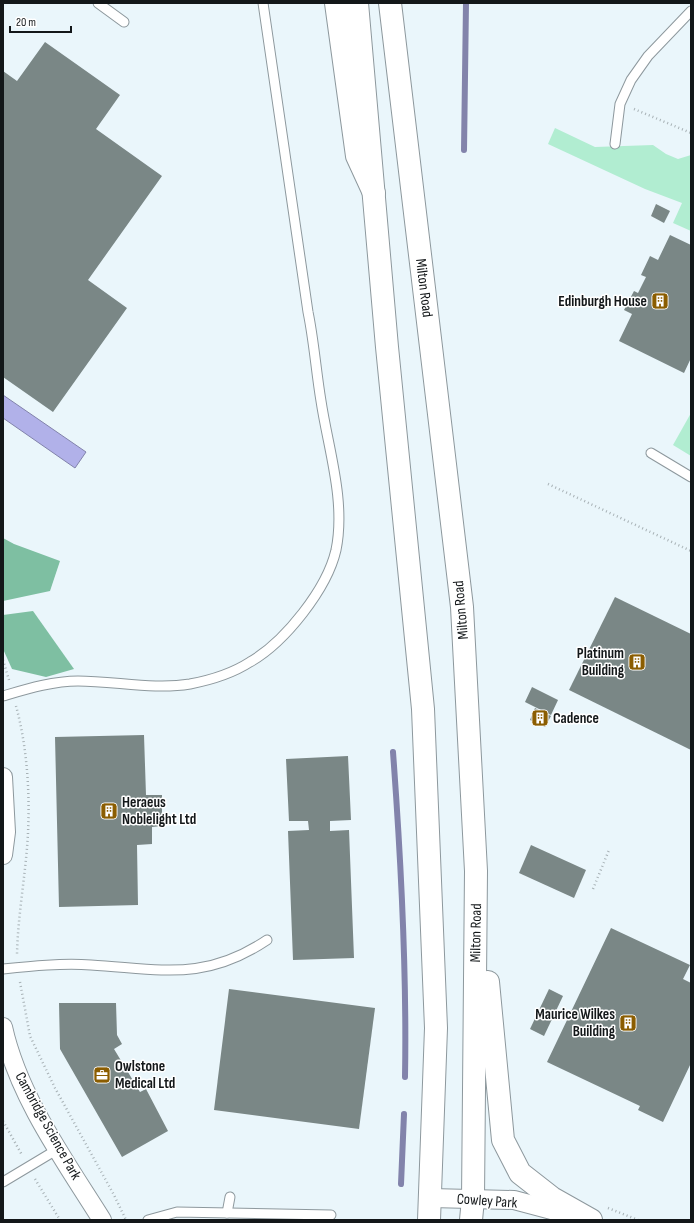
<svg xmlns="http://www.w3.org/2000/svg" width="694" height="1223" font-family="'Sofia Sans Condensed',sans-serif">
<rect width="100%" height="100%" fill="#eaf6fb"/>
<!-- green -->
<g fill="#b1edd1">
<path d="M555,128l40,19 58,-2 13,9 12,5 13,-4v76l-18,-8 9,-20 -37,-14 -97,-45z"/>
<path d="M691,413v43l-18,-11z"/>
</g>
<!-- forest -->
<g fill="#7ebfa2">
<path d="M3,538l11,6 46,17 -10,30 -47,10z"/>
<path d="M33,611l41,58 -28,8 -34,-8 -9,-20v-34z"/>
</g>
<!-- water -->
<path fill="#b1b1e9" stroke="#8283ab" d="M3,395l83,57 -11,16 -72,-50z"/>
<g fill="none" stroke-linecap="round" stroke-linejoin="round">
<!-- stream -->
<g stroke="#8283ab" stroke-width="6">
<path d="M464,150l2,-147"/>
<path d="M393,752c8,108 14,216 12,325"/>
<path d="M401,1184l3,-70"/>
</g>
</g>
<!-- building -->
<g fill="#7a8786">
<path d="M45,42l75,53 -24,34 66,47 -74,104 39,28 -74,104 -50,-35v-306l14,10z"/>
<path d="M656,204l14,7 -6,12 -13,-7z"/>
<path d="M670,235l21,10v113l-7,15 -65,-32 13,-27 -8,-4 10,-19 4,2 8,-16 -5,-2 9,-19 8,4z"/>
<path d="M615,597l76,37v116l-122,-60z"/>
<path d="M532,687l26,13 -7,15 -26,-13z"/>
<path d="M535,708l16,8 -6,11 -15,-7z"/>
<path d="M144,735l2,60h16v31l-10,1v17l-15,1 1,60 -79,2 -4,-170z"/>
<path d="M348,756l3,64 -21,1v10l19,-1 5,128 -61,2 -5,-129 21,-1 -1,-9h-19l-3,-62z"/>
<path d="M531,845l55,25 -12,28 -55,-25z"/>
<path d="M611,928l79,37 -7,14 8,4v80l-28,59 -25,-12 2,-4 -93,-44z"/>
<path d="M229,989l146,19 -16,121 -145,-19z"/>
<path d="M549,989l14,7 -19,40 -14,-7z"/>
<path d="M59,1003h57l1,32 5,9 -8,5 26,43 6,-3 22,42 -46,26 -62,-108z"/>
</g>
<g fill="none" stroke-linecap="round" stroke-linejoin="round">
<!-- lane casing -->
<g stroke="#8d989d" stroke-width="11">
<g id="lane">
<path d="M98,3l26,19"/>
<path d="M615,144l5,-40 11,-24 17,-24 43,-45"/>
<path d="M651,453l40,24"/>
<path d="M3,696c24,-7 50,-15 75,-15 37,0 76,9 112,3 21,-4 43,-11 60,-22 35,-20 77,-73 86,-112 10,-49 -8,-102 -15,-149 -5,-30 -7,-60 -13,-89l-45,-309"/>
<path d="M3,969c29,-3 59,-6 88,-4 71,4 113,17 176,-25"/>
<path d="M3,1182l55,-33"/>
<path d="M227,1213l3,-16"/>
<path d="M148,1220l29,-8 154,3"/>
</g>
</g>
<!-- street casing -->
<g stroke="#8d989d" stroke-width="20">
<g id="street">
<path d="M3,777l3,55 -3,23"/>
<path d="M3,1027c15,69 62,134 99,193"/>
<path d="M431,1198l83,2 60,16"/>
</g>
</g>
<!-- primary casing -->
<g stroke="#8d989d" stroke-width="24">
<g id="primary">
<path d="M357,3l30,344 36,362 13,319 -7,192"/>
<path d="M390,3l72,604 14,264 -3,328 -2,21"/>
<path d="M488,982l15,158 17,33 32,25 39,22"/>
</g>
</g>
<!-- highway casing -->
<g stroke="#8d989d" stroke-width="24">
<path id="highway" d="M336,3l21,153 17,37"/>
</g>
<!-- path -->
<g stroke="#a8b2b6" stroke-width="2.5" stroke-dasharray="1 3" stroke-linecap="butt">
<path d="M634,109l57,24"/>
<path d="M548,484l143,67"/>
<path d="M3,660l6,20"/>
<path d="M16,706c11,40 14,86 12,127 -2,40 -10,80 -11,121"/>
<path d="M593,889l16,-39"/>
<path d="M20,982l10,54 25,52 59,107 12,25"/>
<path d="M3,1121l19,34"/>
<path d="M35,1179l25,41"/>
<path d="M608,1208l30,12"/>
</g>
<!-- lane -->
<use href="#lane" stroke="#fff" stroke-width="9"/>
<!-- street -->
<use href="#street" stroke="#fff" stroke-width="18"/>
<!-- primary -->
<use href="#primary" stroke="#fff" stroke-width="22"/>
<!-- highway -->
<use href="#highway" stroke="#fff" stroke-width="22"/>
</g>
<!-- icons -->
<defs>
<g id="building-square" transform="scale(0.9)"><rect x="-9" y="-9" width="18" height="18" rx="4" fill="#8b5d01" stroke="#fff"/><path d="M-4-6H4V6H1V3H-1V6H-4ZM-2.5-4.3h1.7v1.8h-1.7ZM.8-4.3h1.7v1.8H.8ZM-2.5-1h1.7V.8h-1.7ZM.8-1h1.7V.8H.8Z" fill="#fff"/></g>
<g id="office-square" transform="scale(0.9)"><rect x="-9" y="-9" width="18" height="18" rx="4" fill="#8b5d01" stroke="#fff"/><path d="M-6-3h4V-5.5h4V-3h4V5H-6ZM-1-4.5V-3h2v-1.5ZM-6 0V1H6V0Z" fill="#fff"/></g>
</defs>
<g fill-rule="evenodd">
<use href="#building-square" x="660" y="301"/>
<use href="#building-square" x="637" y="662"/>
<use href="#building-square" x="540" y="718"/>
<use href="#building-square" x="109" y="811"/>
<use href="#building-square" x="628" y="1023"/>
<use href="#office-square" x="102" y="1075"/>
</g>
<g text-anchor="middle" dominant-baseline="central" stroke-width="3" stroke-linejoin="round" paint-order="stroke">
<!-- street labels -->
<g font-size="15" fill="#131719" stroke="#fff">
<text transform="translate(424 288) rotate(83)">Milton Road</text>
<text transform="translate(461 610) rotate(-95)">Milton Road</text>
<text transform="translate(476 933) rotate(-89)">Milton Road</text>
<text transform="translate(48 1126) rotate(61)">Cambridge Science Park</text>
<text transform="translate(487 1201) rotate(4)">Cowley Park</text>
</g>
<!-- poi labels -->
<g font-size="15" font-weight="bold" fill="#131719" stroke="#fff" text-anchor="end">
<text x="647" y="301">Edinburgh House</text>
<text x="624" y="653">Platinum<tspan x="624" dy="17">Building</tspan></text>
<text x="553" y="718" text-anchor="start">Cadence</text>
<text x="122" y="802" text-anchor="start">Heraeus<tspan x="122" dy="17">Noblelight Ltd</tspan></text>
<text x="615" y="1014">Maurice Wilkes<tspan x="615" dy="17">Building</tspan></text>
<text x="115" y="1066" text-anchor="start">Owlstone<tspan x="115" dy="17">Medical Ltd</tspan></text>
</g>
</g>
<!-- border -->
<rect width="694" height="1223" fill="none" stroke="#131719" stroke-width="8"/>
<!-- scale -->
<path d="M10 26v6h61v-6" fill="none" stroke="#131719" stroke-width="2"/>
<text x="16" y="26" font-size="12" fill="#131719" stroke="#ffffff" stroke-width="3" paint-order="stroke">20 m</text>
</svg>
